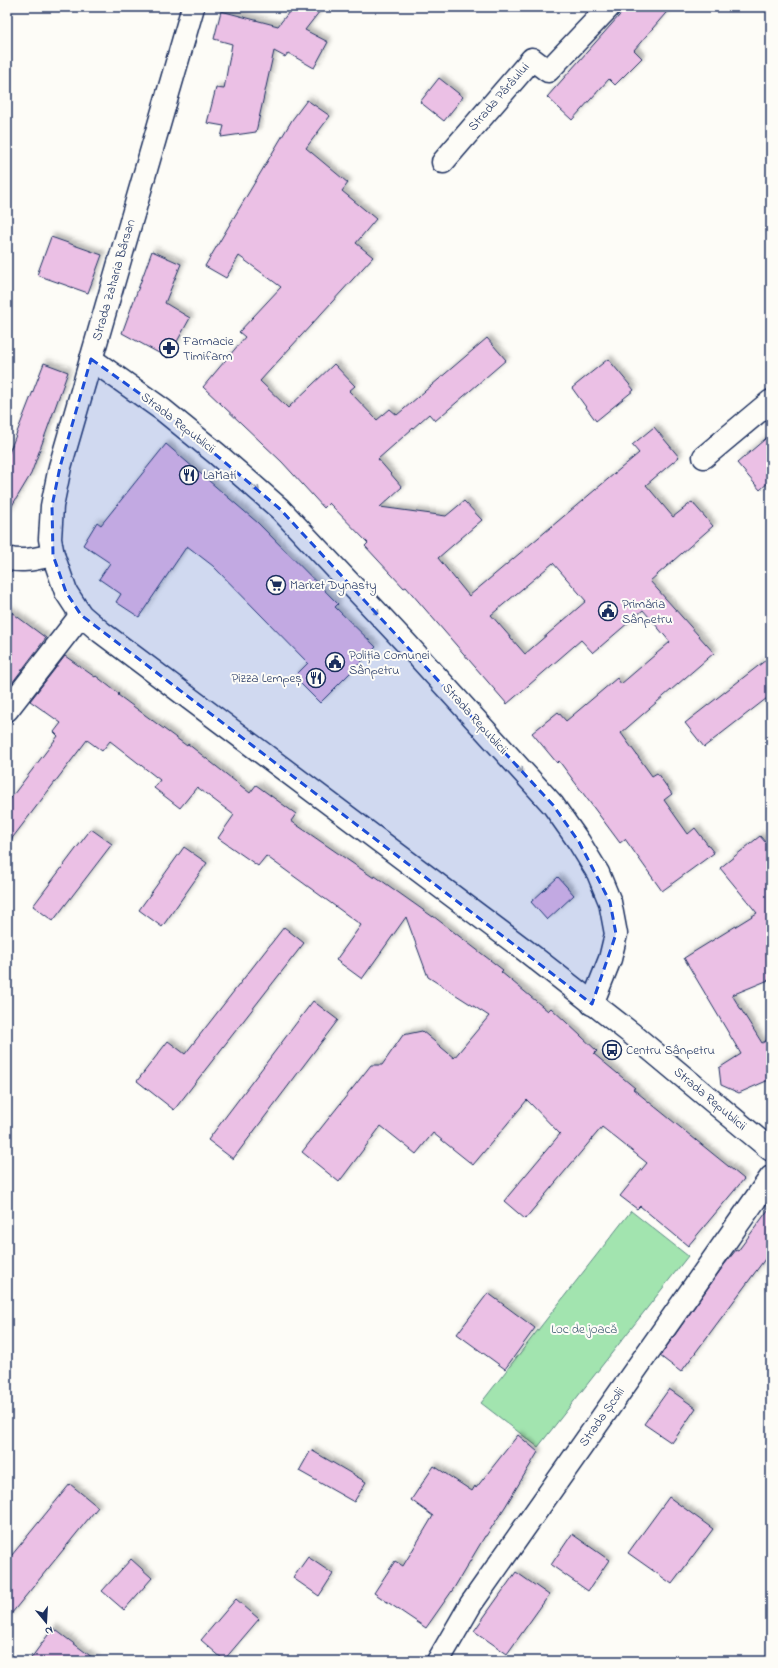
<svg xmlns="http://www.w3.org/2000/svg" width="778" height="1668" font-family="'Indie Flower',sans-serif">
<defs>
<filter id="shadow"><feDropShadow dx="3.5" dy="-3.5" stdDeviation="2" flood-color="#0004"/></filter>
</defs>
<rect width="100%" height="100%" fill="#fdfcf7"/>
<filter id="ink" filterUnits="userSpaceOnUse"><feTurbulence type="fractalNoise" baseFrequency=".025" numOctaves="2"/><feDisplacementMap in="SourceGraphic" scale="8" xChannelSelector="R" yChannelSelector="G"/><feConvolveMatrix kernelMatrix="1 2 1 2 8 2 1 2 1" color-interpolation-filters="sRGB"/></filter>
<g filter="url(#ink)">
<!-- green -->
<path fill="#a2e4af" stroke="#5e8a86" d="M631,1211l57,45 -150,191 -57,-44z"/>
<!-- building -->
<g fill="#ebc0e5" stroke="#1b2f5e" fill-rule="evenodd" filter="url(#shadow)">
<path d="M293,7h30l-18,23 23,12 -14,26 -26,-15 -3,4 -11,-6 -18,81 -35,5 3,-11 -17,-3 9,-35 8,1 8,-45 -18,-5 7,-28 57,15z"/>
<path d="M627,7h44l-37,43 8,8 -27,27 -6,-6 -37,41 -25,-23z"/>
<path d="M439,78l24,19 -19,24 -24,-19z"/>
<path d="M307,100l23,16 -24,32 42,35 -6,8 34,28 -20,24 17,14 -113,124 28,27 46,-44 21,22 -6,5 28,29 13,-11 7,6 90,-77 19,22 -71,61 -6,-7 -51,45 24,28 -22,20 66,9 18,-15 18,19 -44,38 31,38 170,-143 -7,-8 22,-18 25,30 -33,28 27,32 19,-15 21,24 -63,55 64,72 -93,80 31,43 5,-3 15,21 -8,6 24,34 7,-6 19,25 -52,38 -37,-52 -5,4 -61,-82 -2,2 -25,-30 26,-21 8,9 51,-43 4,6 49,-42 -27,-32 -50,43 -12,-13 -74,64 -101,-117 -2,1 -39,-42 3,-3 -39,-40 -5,5 -42,-46 -79,-75 42,-50 -6,-5 42,-45 -42,-31 -13,22 -21,-12 87,-146zM553,563l33,38 -61,53 -34,-39z"/>
<path d="M51,237l51,18 -14,38 -51,-18z"/>
<path d="M152,251l29,13 -16,39 25,15 -22,40 -46,-25z"/>
<path d="M608,359l26,31 -38,31 -24,-33z"/>
<path d="M44,363l24,9 -37,102 -24,40v-56z"/>
<path d="M771,434v46l-11,10 -23,-27z"/>
<path d="M166,444l92,79 80,81 -3,3 41,40 -56,56 -26,-26 14,-14 -95,-97 -26,-20 -48,71 -23,-15 5,-8 -22,-15 11,-16 -27,-18 14,-23 4,3z"/>
<path d="M7,609l39,29 -37,49 -2,-2z"/>
<path d="M65,656l30,21 1,-1 23,18 -1,1 69,51 1,-2 62,49 6,-8 40,29 -5,7 83,57 1,-2 58,41v-1l70,54 -2,2 47,39 3,-3 46,43 -3,3 41,34 -2,1 111,90 -56,67 -48,-40 -3,3 -17,-13 27,-33 -45,-36 -77,92 -21,-18 56,-67 -33,-34 -54,65 -40,-32 -17,21 -35,-28 -42,56 -37,-30 69,-87h11l21,-30 19,-4 32,27 35,-42 -61,-39 -22,-60 -44,62 -26,-19 25,-35 -95,-69 -8,10 -40,-28 16,-23 -37,-28 -17,21 -26,-20 6,-8 -50,-39 -8,10 -15,-11 -80,105v-42l51,-67 -4,-4 7,-9 -31,-22z"/>
<path d="M771,656v39l-67,52 -19,-24z"/>
<path d="M91,829l21,15 -59,77 -20,-15z"/>
<path d="M760,836l11,13v130l-39,16 30,48 9,-5v41l-32,14 -18,-8 -2,-17 22,-14 -57,-96 73,-45 -37,-45z"/>
<path d="M184,847l23,16 -45,64 -23,-17z"/>
<path d="M558,877l16,18 -27,25 -16,-18z"/>
<path d="M284,927l20,16 -130,167 -37,-29 31,-40 17,13z"/>
<path d="M313,1001l25,19 -105,139 -25,-19z"/>
<path d="M771,1206v45l-90,121 -21,-16 64,-91 12,-15 2,1z"/>
<path d="M488,1293l47,35 -30,41 -48,-35z"/>
<path d="M669,1389l27,19 -24,35 -28,-19z"/>
<path d="M518,1435l20,17 -33,55 -19,29h-1l-31,52 -28,40 -52,-35 21,-32 8,5 30,-50 -22,-16 23,-34 38,25 3,-5 1,2z"/>
<path d="M311,1450l55,32 -12,20 -55,-31z"/>
<path d="M70,1484l28,23 -91,112v-58z"/>
<path d="M669,1497l44,32 -41,55 -44,-31z"/>
<path d="M572,1534l37,26 -21,31 -37,-26z"/>
<path d="M308,1557l25,17 -14,22 -26,-18z"/>
<path d="M131,1559l21,19 -28,32 -22,-19z"/>
<path d="M516,1572l33,23 -42,59 -33,-23z"/>
<path d="M236,1599l23,20 -35,41 -23,-20z"/>
<path d="M53,1628l44,33h-68z"/>
</g>
<g fill="none" stroke-linecap="round" stroke-linejoin="round">
<!-- pedestrian casing -->
<g stroke="#1b2f5e" stroke-width="25">
<path id="pedestrian" d="M7,710l74,-95"/>
</g>
<!-- minor casing -->
<g stroke="#1b2f5e" stroke-width="25">
<g id="minor">
<path d="M443,162l89,-103 16,12 61,-64"/>
<path d="M91,359l72,51 54,44 63,55 125,133 148,163 26,37 19,31 12,29 6,32 -6,25 -18,45"/>
<path d="M704,457l67,-56"/>
<path d="M438,1661l33,-57 300,-427"/>
</g>
</g>
<!-- secondary casing -->
<g stroke="#1b2f5e" stroke-width="25">
<g id="secondary">
<path d="M193,7l-133,460 -8,39 -2,33 3,16 13,37 15,23 20,17 425,319 106,83 139,116"/>
<path d="M7,558c15,5 31,0 46,-3"/>
</g>
</g>
<!-- pedestrian -->
<use href="#pedestrian" stroke="#fdfcf7" stroke-width="22"/>
<!-- minor -->
<use href="#minor" stroke="#fdfcf7" stroke-width="22"/>
<!-- secondary -->
<use href="#secondary" stroke="#fdfcf7" stroke-width="22"/>
</g>
<!-- one-way arrows -->
<defs><path id="oneway-shaft" d="M-6 0H5M1.5-3L5.5 0L1.5 3" fill="none" stroke-width="1.6" stroke-linecap="round" stroke-linejoin="round"/></defs>
<g stroke="#8c96aa">
<use href="#oneway-shaft" transform="translate(255 487) rotate(41)"/>
<use href="#oneway-shaft" transform="translate(375 610) rotate(47)"/>
<use href="#oneway-shaft" transform="translate(519 768) rotate(48)"/>
</g>
</g>
<!-- marked area -->
<path fill="#1d4ed8" fill-opacity="0.2" stroke="#1d4ed8" stroke-width="3" stroke-dasharray="8 5" stroke-linejoin="round" d="M91,359l72,51 117,99 273,296 26,37 31,60 6,32 -24,70 -511,-389 -15,-23 -13,-37 -1,-49 8,-39z"/>
<!-- icons -->
<defs>
<g id="pharmacy-ring" transform="scale(1)"><circle r="9.5" fill="#fdfcf7" stroke="#1b2f5e" stroke-width="1.5"/><path d="M-2-6h4v4h4v4h-4v4h-4v-4h-4v-4h4Z" fill="#1b2f5e"/></g>
<g id="restaurant-ring" transform="scale(1)"><circle r="9.5" fill="#fdfcf7" stroke="#1b2f5e" stroke-width="1.5"/><path d="M-5-6h1v4h1v-4h1v4h1v-4h1v5L-1.5 .5V6h-2V.5L-5-1ZM5-6V6H3V1.5H1.5Q1.5-4 5-6Z" fill="#1b2f5e"/></g>
<g id="supermarket-ring" transform="scale(1)"><circle r="9.5" fill="#fdfcf7" stroke="#1b2f5e" stroke-width="1.5"/><path d="M-6-5.5h2.5l.6 2H6L4.5 2H-2.5L-4.4-4H-6ZM-1.5 3.2a1.3 1.3 0 1 0 .1 0ZM3 3.2a1.3 1.3 0 1 0 .1 0Z" fill="#1b2f5e"/></g>
<g id="civic-ring" transform="scale(1)"><circle r="9.5" fill="#fdfcf7" stroke="#1b2f5e" stroke-width="1.5"/><path d="M-.6-6.5H3V-4.5H.6V-3L4-1V1h2V6H-6V1h2V-1L-.6-3ZM-1.2 2.5V6h2.4V2.5Z" fill="#1b2f5e"/></g>
<g id="bus-ring" transform="scale(1)"><circle r="9.5" fill="#fdfcf7" stroke="#1b2f5e" stroke-width="1.5"/><path d="M-5-6H5V4H4V6H2V4H-2V6H-4V4H-5ZM-3.5-4V0h7V-4ZM-3.5 1.2v1.5H-2V1.2ZM2 1.2v1.5H3.5V1.2Z" fill="#1b2f5e"/></g>
</defs>
<g fill-rule="evenodd">
<use href="#pharmacy-ring" x="169" y="348"/>
<use href="#restaurant-ring" x="189" y="475"/>
<use href="#supermarket-ring" x="276" y="585"/>
<use href="#civic-ring" x="608" y="611"/>
<use href="#civic-ring" x="335" y="662"/>
<use href="#restaurant-ring" x="316" y="678"/>
<use href="#bus-ring" x="612" y="1050"/>
</g>
<g text-anchor="middle" dominant-baseline="central" stroke-width="4" stroke-linejoin="round" paint-order="stroke">
<!-- street labels -->
<g font-size="13" fill="#1b2f5e" stroke="#fdfcf7">
<text transform="translate(499 97) rotate(-49)">Strada Pârâului</text>
<text transform="translate(114 280) rotate(-74)">Strada Zaharia Bârsan</text>
<text transform="translate(178 423) rotate(38)">Strada Republicii</text>
<text transform="translate(475 719) rotate(48)">Strada Republicii</text>
<text transform="translate(710 1099) rotate(40)">Strada Republicii</text>
<text transform="translate(602 1417) rotate(-55)">Strada Școlii</text>
</g>
<!-- poi labels -->
<g font-size="13" fill="#1b2f5e" stroke="#fdfcf7" text-anchor="start">
<text x="183" y="341">Farmacie<tspan x="183" dy="15">Timifarm</tspan></text>
<text x="203" y="475">LaMati</text>
<text x="290" y="585">Market Dynasty</text>
<text x="622" y="604">Primăria<tspan x="622" dy="15">Sânpetru</tspan></text>
<text x="349" y="655">Poliția Comunei<tspan x="349" dy="15">Sânpetru</tspan></text>
<text x="302" y="678" text-anchor="end">Pizza Lempeș</text>
<text x="626" y="1050">Centru Sânpetru</text>
</g>
<!-- park labels -->
<g font-size="13" fill="#3d5c72" stroke="#fdfcf7">
<text x="584" y="1329">Loc de joacă</text>
</g>
</g>
<!-- margin -->
<rect width="778" height="1668" fill="none" stroke="#fdfcf7" stroke-width="24"/>
<rect x="12" y="12" width="754" height="1644" fill="none" stroke="#1b2f5e" stroke-width="1.5" filter="url(#ink)"/>
<!-- north arrow -->
<g transform="translate(46 1622) rotate(162)" stroke="#fdfcf7" stroke-width="3" paint-order="stroke">
<path d="M0-3L7 15L0 10L-7 15Z" fill="#1b2f5e"/>
<text y="-6" font-size="11" font-weight="bold" text-anchor="middle" fill="#1b2f5e">N</text>
</g>
</svg>
